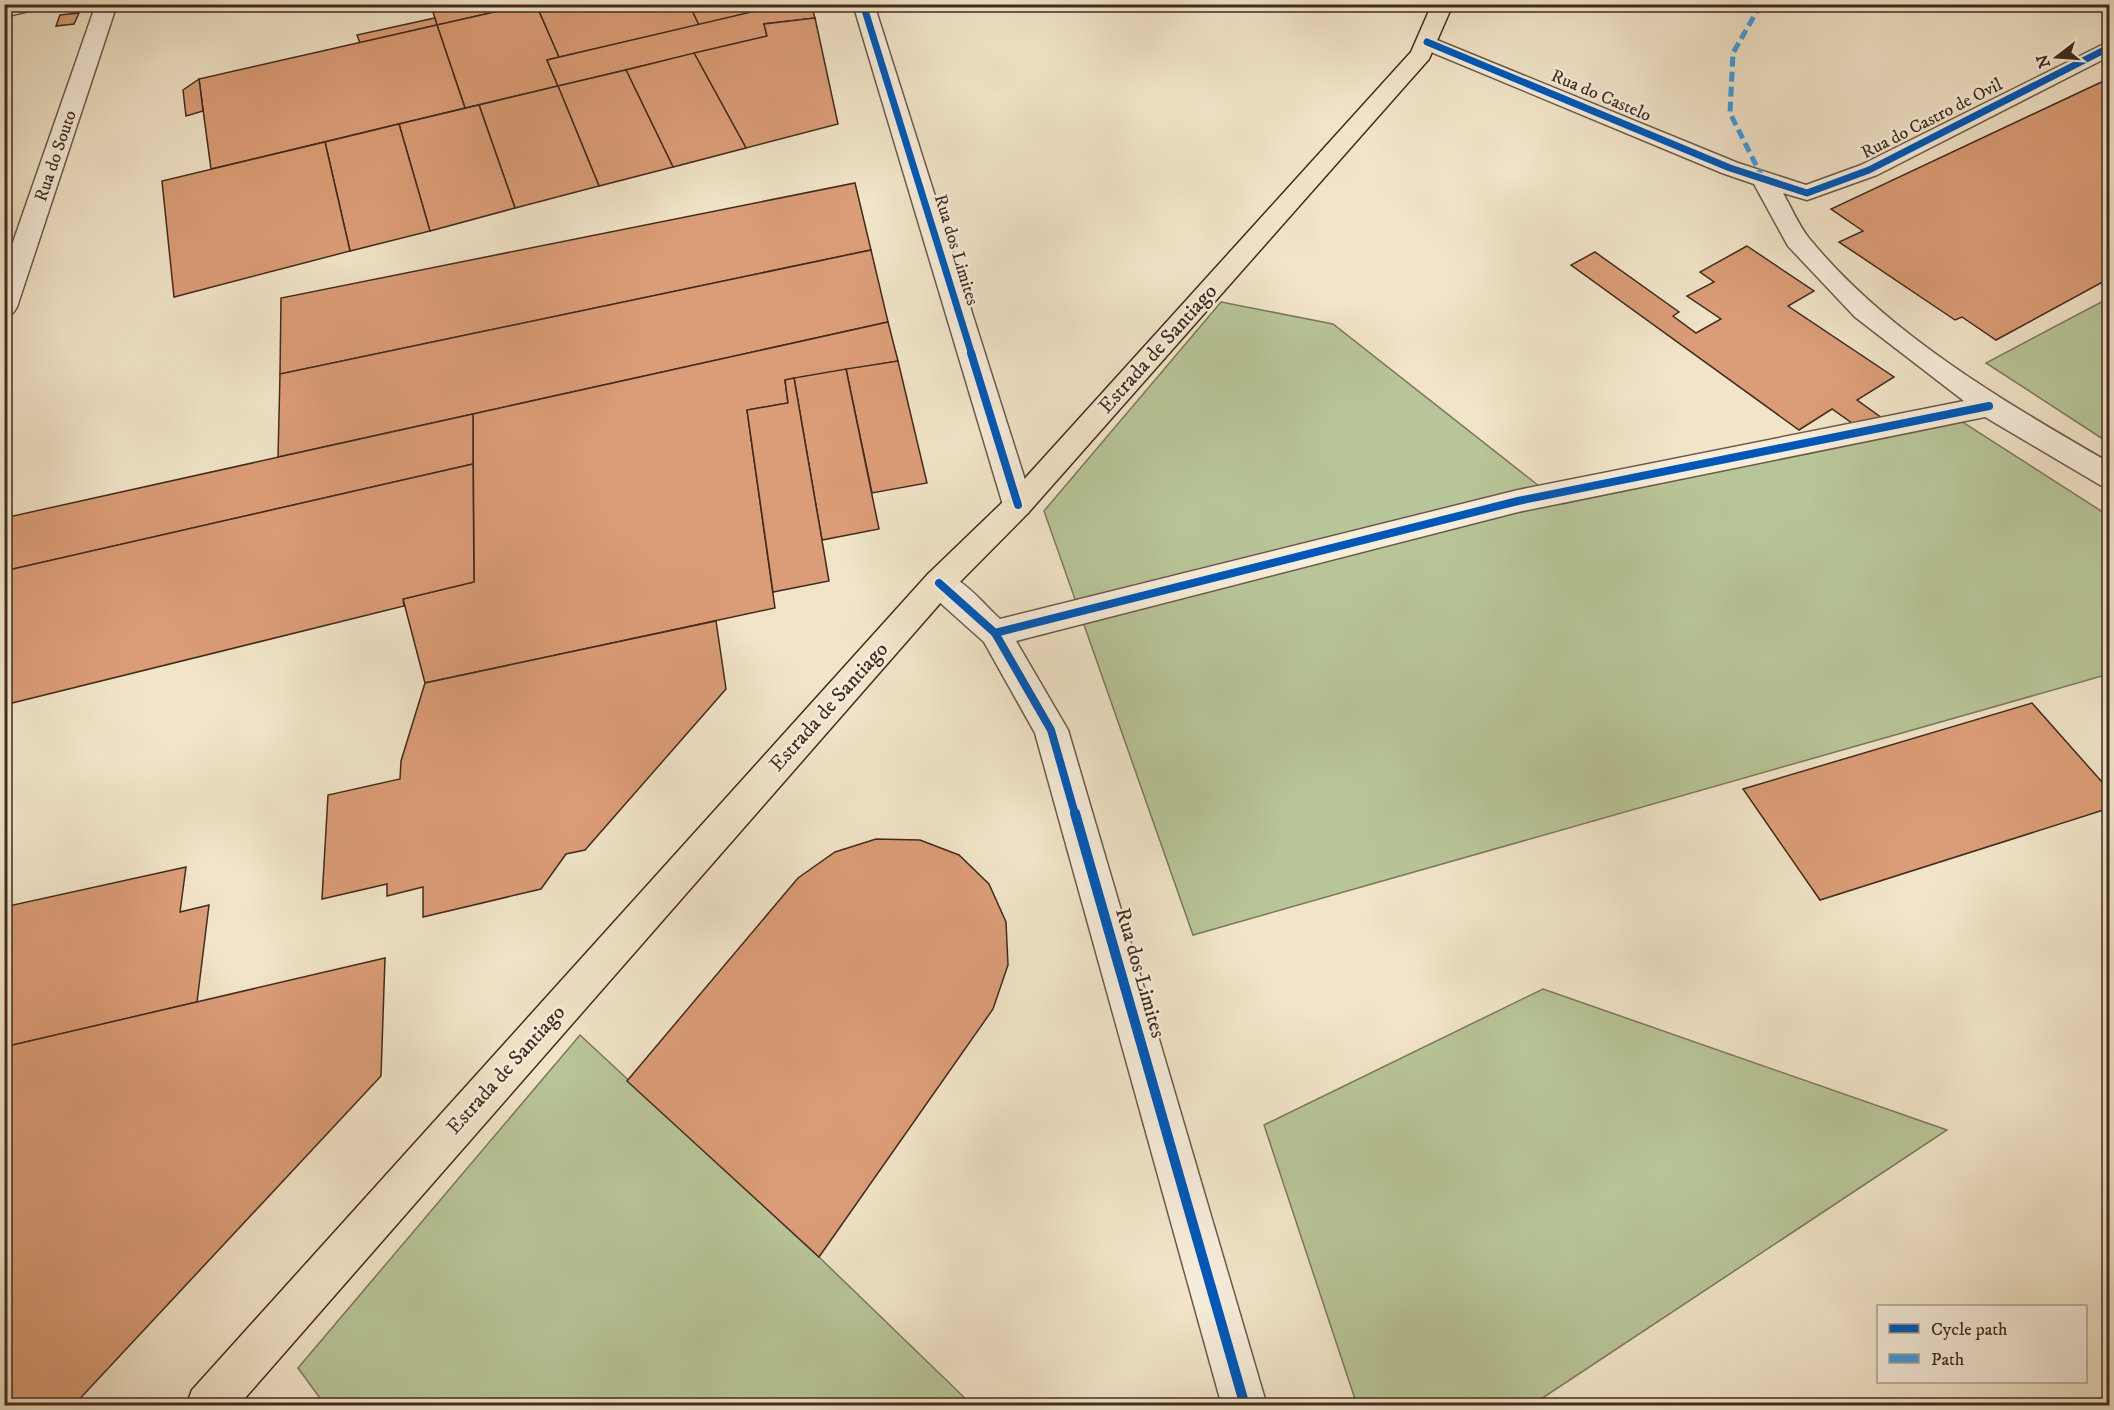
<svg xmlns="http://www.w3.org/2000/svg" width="2114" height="1410" font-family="'IM FELL DW Pica',serif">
<rect width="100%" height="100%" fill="#f1e4c8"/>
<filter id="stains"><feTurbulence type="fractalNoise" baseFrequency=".00333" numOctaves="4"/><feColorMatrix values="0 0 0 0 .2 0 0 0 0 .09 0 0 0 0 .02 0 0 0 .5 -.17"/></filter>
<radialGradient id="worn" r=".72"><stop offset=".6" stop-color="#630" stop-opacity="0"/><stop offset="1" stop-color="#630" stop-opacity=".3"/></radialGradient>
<!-- green -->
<g fill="#b8c598" stroke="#7c785c" stroke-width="1.5">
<path d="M2109,298v145l-123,-80z"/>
<path d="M1221,302l112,22 229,180 399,-83 148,95v158l-916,261 -149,-424z"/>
<path d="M1543,989l404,141 -415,275h-175l-93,-280z"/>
<path d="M580,1035l239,222 153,148h-647l-27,-37z"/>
</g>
<!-- building -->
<g fill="#db9d77" stroke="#412b1f" stroke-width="1.5">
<path d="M450,4h80l-93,21 -5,-16z"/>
<path d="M530,4h6l23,53 -12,3 11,26 -93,22 -28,-83z"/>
<path d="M536,4h153l10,21 -140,32z"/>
<path d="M689,4h96l-86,21z"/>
<path d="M785,4h26l4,14 -51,6 3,12 -209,50 -11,-26z"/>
<path d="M79,13l-5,11 -18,2 4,-11z"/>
<path d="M435,18l2,7 -77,18 -3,-8z"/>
<path d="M815,18l23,106 -92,24 -52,-95 73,-17 -3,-12z"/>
<path d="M437,25l28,83 -254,61 -12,-90z"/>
<path d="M694,53l52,95 -73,19 -47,-97z"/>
<path d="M626,70l47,97 -74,19 -41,-100z"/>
<path d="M2110,78v200l-114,62 -34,-23 -7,3 -116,-78 24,-11 -32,-22z"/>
<path d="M199,79l4,32 -17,5 -3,-26z"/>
<path d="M558,86l41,100 -84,22 -36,-103z"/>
<path d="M479,105l36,103 -85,23 -31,-107z"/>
<path d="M399,124l31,107 -80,20 -25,-109z"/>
<path d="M325,142l25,109 -176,46 -12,-116z"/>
<path d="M855,183l16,67 -591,124 1,-76z"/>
<path d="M1747,246l67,45 -26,15 106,71 -37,23 25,18 -20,12 -30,-21 -33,21 -228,-165 24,-13 84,60 -6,4 23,17 25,-14 -34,-23 27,-14 -14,-10z"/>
<path d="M871,250l17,72 -610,135 2,-83z"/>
<path d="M888,322l10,39 -113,19 3,23 -41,7 28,198 -350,75 -22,-84 71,-17 -1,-168z"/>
<path d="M898,361l29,122 -55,10 -26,-124z"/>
<path d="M846,369l33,160 -57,11 -28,-162z"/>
<path d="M794,378l35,203 -56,11 -26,-182 41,-7 -3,-23z"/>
<path d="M473,414v50l-469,107v-53z"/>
<path d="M473,464l1,118 -71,17 1,7 -400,99v-134z"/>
<path d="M716,621l10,68 -141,161 -19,4 -25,35 -118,28v-30l-36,9v-12l-65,15 6,-104 72,-16 1,-18 24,-78z"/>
<path d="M2032,703l78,88v17l-290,92 -77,-111z"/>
<path d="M876,839l44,1 39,15 30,29 17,38 2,43 -15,44 -174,248 -192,-176 171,-203 37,-26z"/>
<path d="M186,867l-6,45 29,-7 -12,97 -193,45v-140z"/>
<path d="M385,958l-4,118 -308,330h-69v-359z"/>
</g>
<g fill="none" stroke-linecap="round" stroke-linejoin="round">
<!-- minor casing -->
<g stroke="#6d5949" stroke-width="3">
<g id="minor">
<path d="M44,4l-3,4 -37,9v-12z"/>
<path d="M96,4h21l-100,303 -4,6 -9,3v-48z"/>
<path d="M853,4h21l159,501 -5,8 -10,3 -10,-3 -5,-8z"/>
<path d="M1427,36l311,127 68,22 55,-20 249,-124v15l-233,119 -70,25 -24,-7c8,14 15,31 25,44 79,97 195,164 302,226v25l-10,-3 -115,-68 -467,95 -502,129 52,89 199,676h-45l-187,-673 -51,-91 -56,-50 -4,-9 4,-9c27,-8 53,28 72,45l518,-129 446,-89 -109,-84 -67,-71 -34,-62 -32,-11 -303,-126 -3,-5 3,-5z"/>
</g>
</g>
<!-- primary casing -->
<g stroke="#412b1f" stroke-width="3">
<path id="primary" d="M1432,4h21l-24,55 -401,454 -78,79 -712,814h-52l6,-16 736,-816 80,-77 403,-445z"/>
</g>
<!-- minor -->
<use href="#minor" fill="#f6eddb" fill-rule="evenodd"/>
<!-- primary -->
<use href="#primary" fill="#f1e4c8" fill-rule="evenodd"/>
<!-- quiet -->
<path stroke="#3f9ce0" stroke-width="5" stroke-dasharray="10 5" stroke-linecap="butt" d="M1761,4l-28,49 -3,60 33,66"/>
<!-- cycleway-far2 casing -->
<g stroke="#f6eddb" stroke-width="10">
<g id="cycleway-far2">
<path d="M863,4l109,351"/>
<path d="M1427,42l303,126 77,25 62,-23 241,-123"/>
</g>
</g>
<!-- cycleway-far1 casing -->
<g stroke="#f6eddb" stroke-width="12">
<g id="cycleway-far1">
<path d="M971,353l47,152"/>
<path d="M939,583l56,50 56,97 24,84"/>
<path d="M995,633l523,-132 471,-95"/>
</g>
</g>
<!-- cycleway casing -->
<g stroke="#f6eddb" stroke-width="14">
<path id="cycleway" d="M1075,813l170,593"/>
</g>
<!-- cycleway-far2 -->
<use href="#cycleway-far2" stroke="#0057b8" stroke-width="7"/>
<!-- cycleway-far1 -->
<use href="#cycleway-far1" stroke="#0057b8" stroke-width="8"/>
<!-- cycleway -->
<use href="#cycleway" stroke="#0057b8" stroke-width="10"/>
</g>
<g text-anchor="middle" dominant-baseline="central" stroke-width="5" stroke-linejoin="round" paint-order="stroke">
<!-- far-street labels -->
<g font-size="18" fill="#412b1f" stroke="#f6eddb">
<text transform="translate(1601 96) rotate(23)">Rua do Castelo</text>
<text transform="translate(1932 119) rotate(-27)">Rua do Castro de Ovil</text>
<text transform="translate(56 156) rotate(-71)">Rua do Souto</text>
<text transform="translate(956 250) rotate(73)">Rua dos Limites</text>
</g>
<!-- street labels -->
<g font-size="21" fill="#412b1f" stroke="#f6eddb">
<text transform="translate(1158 349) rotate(-48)">Estrada de Santiago</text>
<text transform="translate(829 707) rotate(-48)">Estrada de Santiago</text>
<text transform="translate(1140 973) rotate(74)">Rua dos Limites</text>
<text transform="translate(506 1070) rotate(-48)">Estrada de Santiago</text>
</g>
</g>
<!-- margin -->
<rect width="2114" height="1410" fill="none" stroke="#f1e4c8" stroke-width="24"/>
<rect x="6" y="6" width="2102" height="1398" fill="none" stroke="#412b1f" stroke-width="3"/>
<rect x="12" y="12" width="2090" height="1386" fill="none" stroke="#412b1f" stroke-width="1.5"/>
<!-- legend -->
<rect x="1877" y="1305" width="210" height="78" fill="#f6eddb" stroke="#ae9f90" stroke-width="1.5"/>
<rect x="1889" y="1324" width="30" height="9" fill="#0057b8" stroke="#ae9f90" stroke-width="1.5"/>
<text x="1931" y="1335" font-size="18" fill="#412b1f">Cycle path</text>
<rect x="1889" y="1354" width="30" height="9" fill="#3f9ce0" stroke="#ae9f90" stroke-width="1.5"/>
<text x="1931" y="1365" font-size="18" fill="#412b1f">Path</text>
<!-- north arrow -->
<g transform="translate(2057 57) rotate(253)" stroke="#f6eddb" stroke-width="4.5" paint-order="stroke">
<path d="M0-4.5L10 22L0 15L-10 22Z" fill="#412b1f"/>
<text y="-9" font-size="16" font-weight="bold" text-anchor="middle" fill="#412b1f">N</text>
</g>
<rect width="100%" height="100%" filter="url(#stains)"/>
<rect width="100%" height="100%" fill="url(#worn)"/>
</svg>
